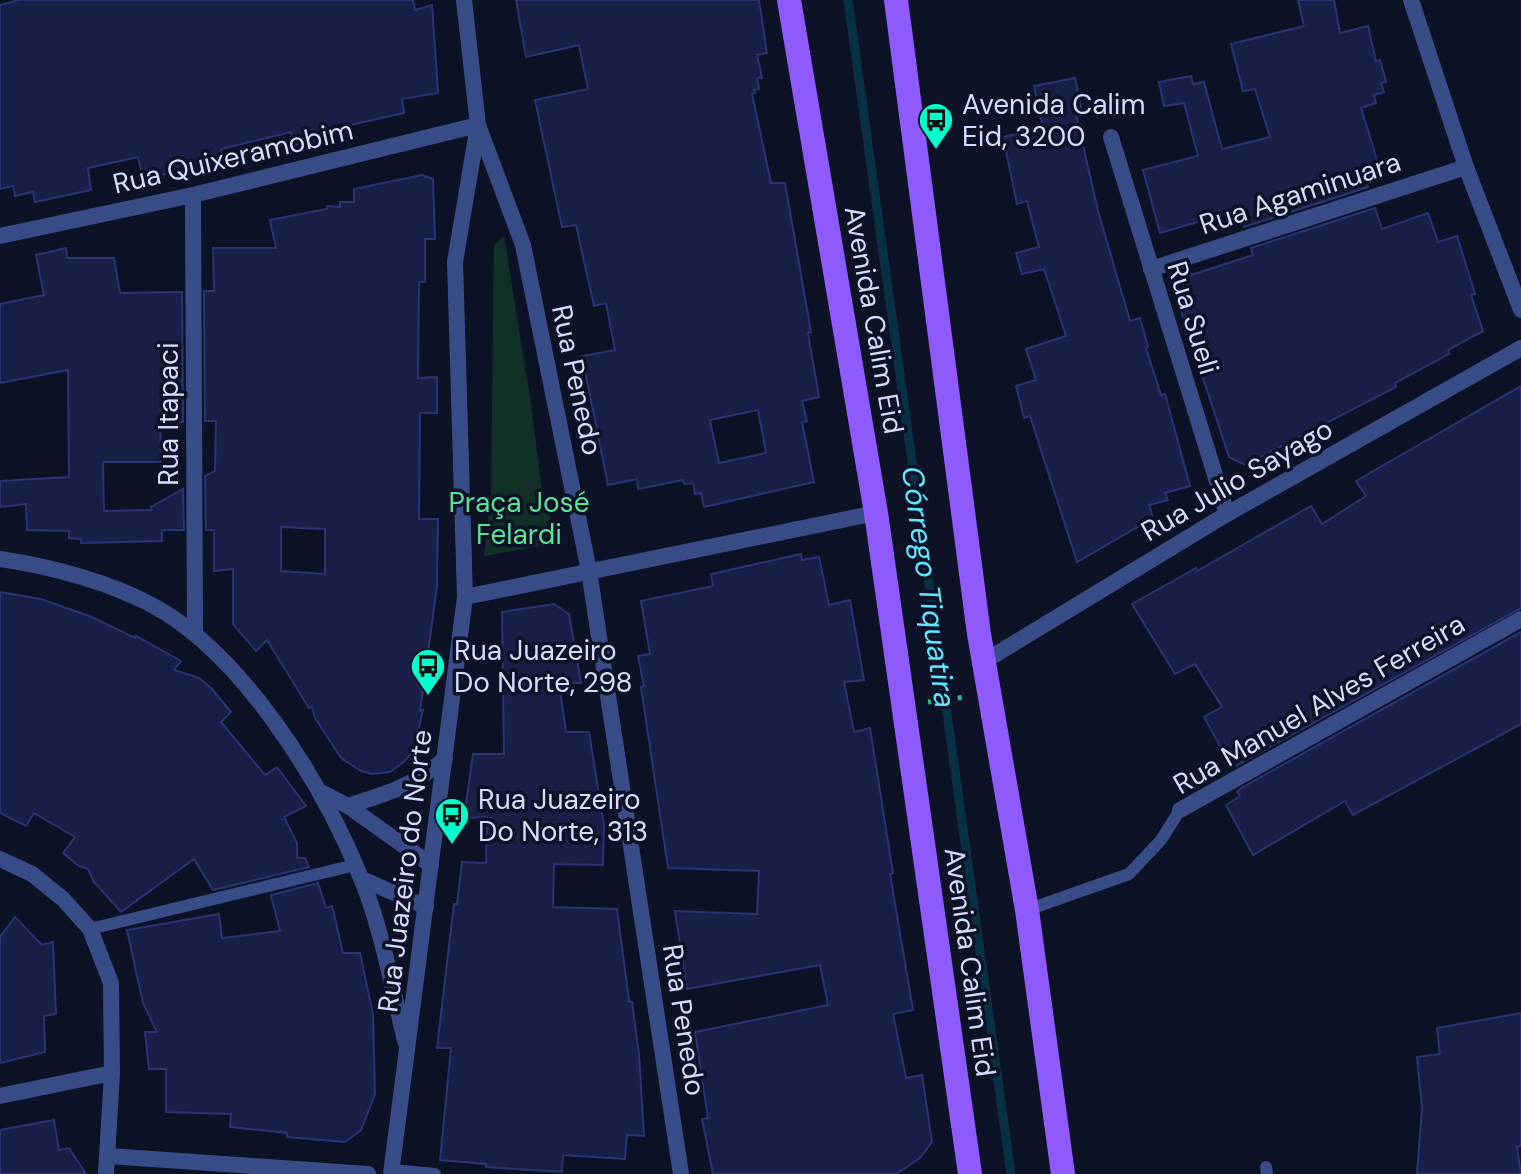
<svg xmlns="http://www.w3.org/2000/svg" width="1521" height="1174" font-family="'DM Sans',sans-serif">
<rect width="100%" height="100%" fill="#0e1227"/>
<!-- green -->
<path fill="#113126" d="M504,236l27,167 11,89 16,51 -74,13 7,-62 3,-249z"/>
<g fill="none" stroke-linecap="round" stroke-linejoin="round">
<!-- stream -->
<path stroke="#093145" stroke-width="9" d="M848,0l163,1174"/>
</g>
<!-- building -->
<g fill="#1a1f48" stroke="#2b3375" stroke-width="2" fill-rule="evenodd">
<path d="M19,0h394l2,10 17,-5 6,88 -36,6 2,14 -54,12 3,12 -41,8 -1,-3 -17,3 -3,-13 -70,17 2,15 -80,14 -5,-21 -50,11 3,22 -56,12 -2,-10 -18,4 -2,-10 -13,3v-184z"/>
<path d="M516,0h243l8,53 -10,2 5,23h-5l2,11 -5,1 1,3 -3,1 19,89h14l26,149 -3,1 11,64 -17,4 5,20 -5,1 12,60 -110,25 -3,-14 -6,1 -2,-11 -9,1 -1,-4 -45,9 -1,-10 -29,6 -26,-129 33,-6 -9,-47 -12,3 -18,-81 -14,2 -27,-127 53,-11 -9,-44 -53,12zM758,410l8,43 -47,10 -9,-43z"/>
<path d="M1298,0h36l6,33 28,-7 8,35 4,-1 6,22 -5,1 3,9 -10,3 2,8 -15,5 21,68 -16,5 2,6 -124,40 -5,-17 -79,23 -17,-63 55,-14 -14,-53 -20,3 -5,-24 32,-6 2,8 11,-2 18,67 48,-12 -15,-48 -12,2 -12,-47 73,-18z"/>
<path d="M1075,78l7,35 -6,1 22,97 32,110 10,-3 8,29 -2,1 15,47 4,-1 25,92 -25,7 3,7 -19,5 4,13 -76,44 -47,-146 -6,2 -8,-32 20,-6 -10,-31 40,-13 -22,-67 -22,5 -6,-21 23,-6 -12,-46 -10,3 -14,-67 40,-9 -9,-42z"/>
<path d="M422,175l11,4 2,60h-10v43h-6l-1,96 19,-1v36h-17l-1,106h19l-1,67 -17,125 3,-1 -9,40 -9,11 -15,11 -17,2 -12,-3 -20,-13 -26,-40 -3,-11 -3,1 -42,-68 -11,11 -23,-27v-55l-19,2v-41h-8l-1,-54 10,-5 1,-50h-11l-1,-130h10l-1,-43h63l-6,-28 57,-11v-3l13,1v-5h14v-13zM281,527l44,2v45l-44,-3z"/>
<path d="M1375,208l7,21 46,-16 10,29 19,-6 18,58 -4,1 12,36 -35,19 1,4 -54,29 1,4 -151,78 -16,-8 -53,-161 14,-4 -5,-15 68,-22 -2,-7z"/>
<path d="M66,248l1,10h47l6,35 62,-1 1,130h-23l1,40h-58l1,49 47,-1v-3l32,-18 1,41h-22v11l-81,2v-4l-12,-1v-7l-42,-1 -1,-26 -26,3v-26l69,-4 -1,-107 -68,13v-79l44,-9 -8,-40z"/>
<path d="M1521,386v222l-289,160 -28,-51 18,-10 -27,-43 -20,10 -43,-70 64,-36 1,3 114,-65 11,18 44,-28 -10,-15z"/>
<path d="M801,554l1,6 17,-3 10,48 21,-5 14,80 -20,2 10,50 16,-4 23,145 -3,1 23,136 -20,4 13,64 16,-3 10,67 -12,16 -24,16h-183l-11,-55 6,-1 -13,-86 133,-27 -8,-40 -133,24 -12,-78 82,3 2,-43 -91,-3 -27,-181 3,-1 -6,-30 12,-2 -9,-53 72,-15 -2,-12z"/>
<path d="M0,592l41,7 51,18 43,21 1,-2 45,25 -7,9 25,8 13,11 19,23 -10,10 44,53 12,-8 29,39 -22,11 13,26v15h8l4,9 -96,23 -19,-31 -73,53 -27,-30 -6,-13 -9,-3 -16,-13 12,-16 -41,-24 -8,13 -26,-13z"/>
<path d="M554,604l15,10 12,69h-22l7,49h23l15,94 -1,39 -49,-1 -1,43 64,2 12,92 3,1 7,52 5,82 -17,-1 -2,24 -62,-4 -1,17 -76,-5v-3l-46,-4 11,-112h-14l17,-144h3l5,-42 24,1 1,-46 -23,1 9,-64h31l-2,-142z"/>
<path d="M1521,632v92l-168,91 -8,-14 -92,54 -27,-50 14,-9 -3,-4 6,-5z"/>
<path d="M318,883l8,25 6,-2 11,47h17l13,61 2,80 -14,36 -16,12 -58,-5v-4l-57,-6 1,-13 -65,-2v-43h-17l-4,-37h12l-14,-29 -16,-73 92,-16 3,24 58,-7 -9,-36z"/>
<path d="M15,917l27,28 11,-3 3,72 -12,2 1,36 -45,11v-126z"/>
<path d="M1521,1013v133l-4,1 4,27h-104l5,-66 -5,-51 23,-3 -3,-26z"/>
<path d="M54,1120l5,30 10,-2 17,26h-86v-44z"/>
</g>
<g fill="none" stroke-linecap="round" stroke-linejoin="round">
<!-- path -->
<path stroke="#2cbb87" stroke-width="5" stroke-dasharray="4 6" stroke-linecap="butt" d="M928,702l38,-5"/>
<!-- lane -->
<g stroke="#384d87" stroke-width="12">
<path d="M1027,910l102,-36 32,-34 19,-30"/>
<path d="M90,929l265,-64"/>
<path d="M1266,1167l1,7"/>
<path d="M392,1170l43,4"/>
</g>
<!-- street -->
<g stroke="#384d87" stroke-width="16">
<path d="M1411,0l55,167 55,143"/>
<path d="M1111,137l116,377"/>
<path d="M193,195l2,438"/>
<path d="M0,236l193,-41 285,-70 45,120 66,326 92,603"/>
<path d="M1151,269l315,-102"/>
<path d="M0,559c52,8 103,21 150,45 92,48 173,180 211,274 21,51 31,109 44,163"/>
<path d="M465,597l411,-84"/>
<path d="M983,662l244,-148 294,-166"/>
<path d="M319,791l29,15 83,59"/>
<path d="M348,806c43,-14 61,-18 97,-47"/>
<path d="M1180,810l341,-191"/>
<path d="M0,859l32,15 31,25 27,30 21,54 1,90 -6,101"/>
<path d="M362,879l64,28"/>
<path d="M0,1096l112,-23"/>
<path d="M109,1156l259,18"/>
<path d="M391,1174l74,-577 -10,-335 23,-137 -14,-125"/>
</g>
<!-- primary -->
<g stroke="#8f5bff" stroke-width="24">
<path d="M789,0l87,513 94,661"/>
<path d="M896,0l83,634 48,276 36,264"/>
</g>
</g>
<!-- icons -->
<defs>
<g id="bus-pin" transform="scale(1.8)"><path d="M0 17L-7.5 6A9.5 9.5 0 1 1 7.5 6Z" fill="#00ffca" stroke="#0e1227"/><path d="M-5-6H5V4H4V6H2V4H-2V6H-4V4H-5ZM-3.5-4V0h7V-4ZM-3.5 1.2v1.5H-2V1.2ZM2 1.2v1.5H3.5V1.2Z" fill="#111"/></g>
</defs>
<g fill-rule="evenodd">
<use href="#bus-pin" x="936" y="120"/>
<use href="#bus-pin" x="428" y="666"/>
<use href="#bus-pin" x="452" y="815"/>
</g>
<g text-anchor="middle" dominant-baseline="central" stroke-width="7" stroke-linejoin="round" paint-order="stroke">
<!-- poi labels -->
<g font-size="28" fill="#d4dcff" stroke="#0e1227" text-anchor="start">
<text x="962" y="104">Avenida Calim<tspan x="962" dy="32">Eid, 3200</tspan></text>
<text x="454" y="650">Rua Juazeiro<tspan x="454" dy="32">Do Norte, 298</tspan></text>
<text x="478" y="799">Rua Juazeiro<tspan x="478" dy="32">Do Norte, 313</tspan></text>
</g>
<!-- street labels -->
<g font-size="28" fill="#d4dcff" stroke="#0e1227">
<text transform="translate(233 157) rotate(-13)">Rua Quixeramobim</text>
<text transform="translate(1300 193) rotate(-18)">Rua Agaminuara</text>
<text transform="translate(1193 318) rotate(73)">Rua Sueli</text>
<text transform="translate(874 320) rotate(80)">Avenida Calim Eid</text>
<text transform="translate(577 380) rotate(78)">Rua Penedo</text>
<text transform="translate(168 414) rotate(-90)">Rua Itapaci</text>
<text transform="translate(1237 480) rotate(-30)">Rua Julio Sayago</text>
<text transform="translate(1319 704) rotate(-30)">Rua Manuel Alves Ferreira</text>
<text transform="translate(405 871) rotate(-83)">Rua Juazeiro do Norte</text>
<text transform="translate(970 962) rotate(82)">Avenida Calim Eid</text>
<text transform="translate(684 1020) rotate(81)">Rua Penedo</text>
</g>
<!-- park labels -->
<g font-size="28" fill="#5ce398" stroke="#0e1227">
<text x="519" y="502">Praça José<tspan x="519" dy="32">Felardi</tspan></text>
</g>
<!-- water labels -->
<g font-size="30" font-style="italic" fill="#62e6ff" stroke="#0e1227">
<text transform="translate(929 587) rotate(82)">Córrego Tiquatira</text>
</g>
</g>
</svg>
